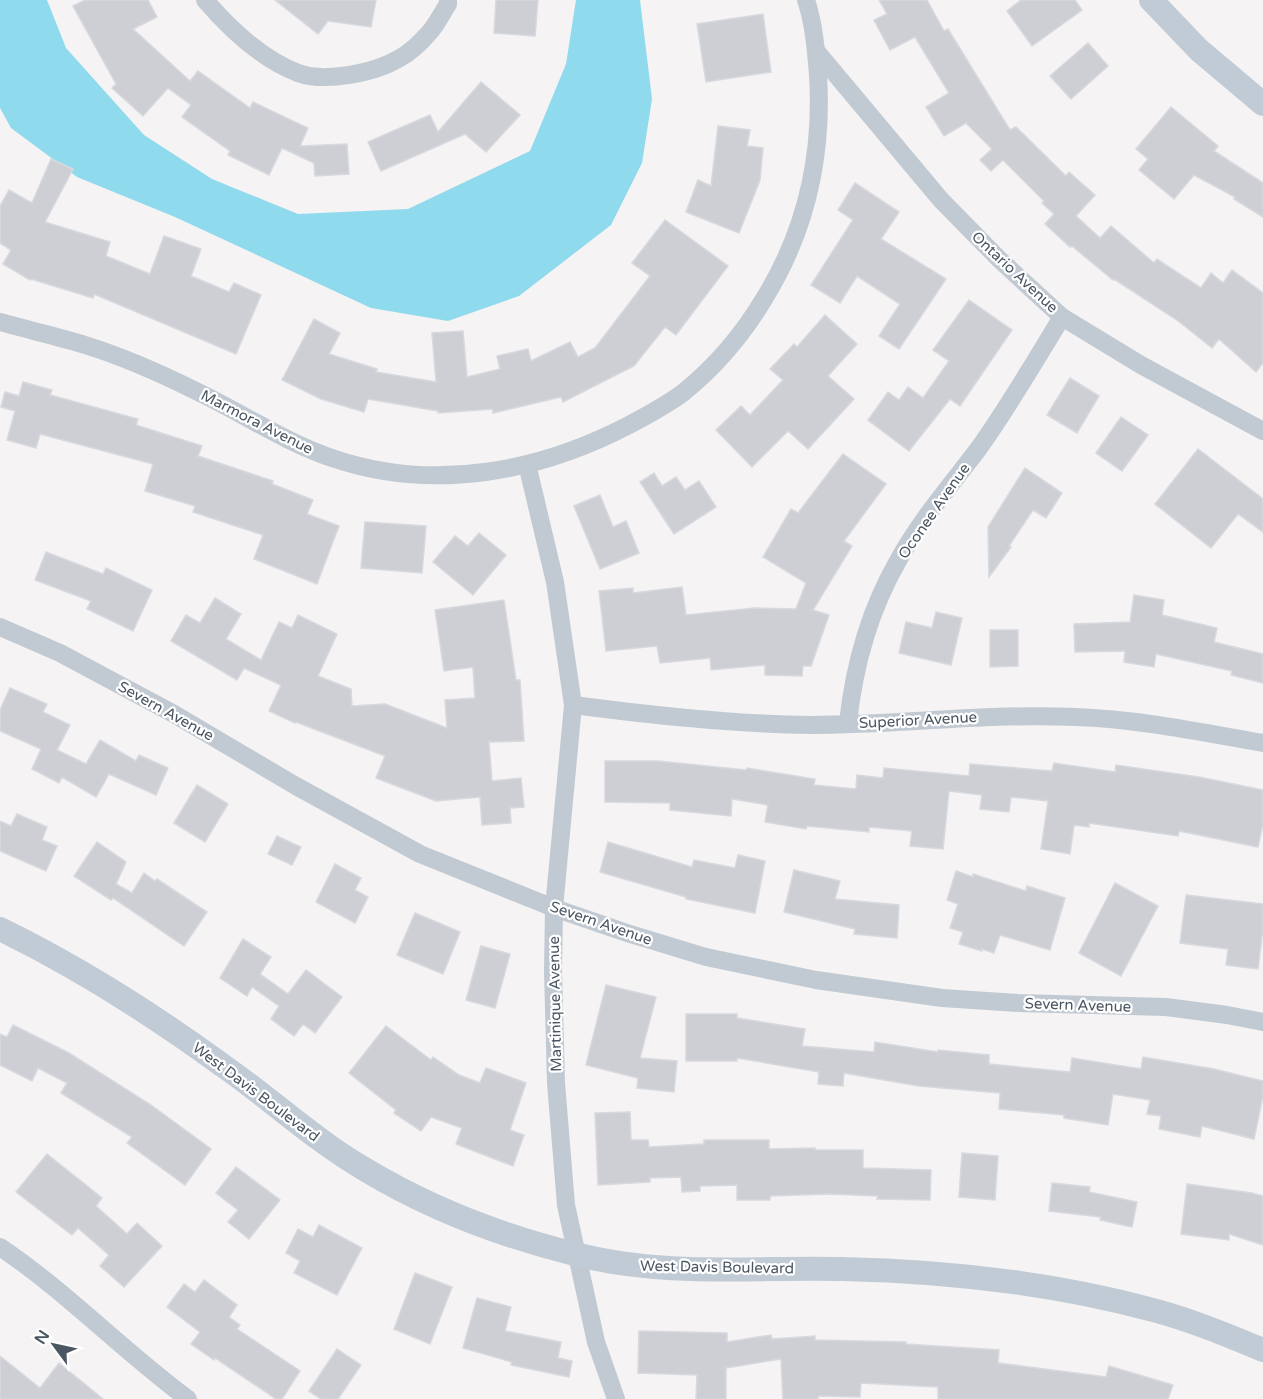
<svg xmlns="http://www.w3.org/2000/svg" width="1263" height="1399" font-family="'Varela Round',sans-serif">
<rect width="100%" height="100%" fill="#f5f3f3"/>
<!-- water -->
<path fill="#90daee" d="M0,0h47l19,48 78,87 68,44 86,35 110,-5 122,-58 36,-87 10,-64h64l12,99 -10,64 -31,62 -92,71 -71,25 -77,-13 -196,-91 -98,-40 -66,-49 -11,-20z"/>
<!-- building -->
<g fill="#cdcfd5" stroke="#d7d9de" stroke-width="1.5">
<path d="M85,0h63l9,17 -24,12 57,52 8,-10 52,37 3,-6 55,26 -8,18 47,-2 2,30 -34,2 -1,-13 -32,-15 -13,27 -41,-20 2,-4 -48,-34 9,-12 -23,-17 -25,28 -31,-28 4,-4 -43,-78z"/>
<path d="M275,0h101l-5,27 -43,-6 -10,13z"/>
<path d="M496,0h42l-3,36 -41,-3z"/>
<path d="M879,0h48l17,31 4,-2 62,101 6,-3 50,49 3,-4 26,23 -19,21 24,22 11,-12 43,37 3,-4 44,29 10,-15 12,10 9,-13 31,23v70l-7,9 -37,-33 -7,9 -35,-28 -63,-41 -1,1 -41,-34 -2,1 -25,-23 9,-10 -12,-11 2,-2 -41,-41 -12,11 -11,-11 12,-11 -26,-26 -22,13 -18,-29 23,-14 -34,-56 -25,13 -16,-30 13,-6z"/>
<path d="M1021,0h54l7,10 -50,36 -25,-35z"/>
<path d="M763,14l8,58 -65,10 -9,-58z"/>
<path d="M1088,43l20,23 -37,33 -21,-23z"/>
<path d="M481,82l39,33 -34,37 -21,-18 -84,37 -13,-29 62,-27 8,17z"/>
<path d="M1171,107l47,39 -4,5 49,32v34l-29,-18 1,-2 -41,-22 -20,24 -35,-29 9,-11 -12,-10z"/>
<path d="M718,126l32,4 -3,16 16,2 -3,32 -21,53 -53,-21 12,-32 13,6z"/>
<path d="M51,159l22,10 -28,53 65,20 -4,14 44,18 14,-38 37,13 -10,27 38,16 5,-9 27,12 -25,59 -142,-60 -1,4 -62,-19 -1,1 -27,-16 8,-14 -11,-7v-37l9,-16 23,13z"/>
<path d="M855,183l44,29 -18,27 65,40 -47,70 -20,-13 21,-32 -43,-28 -17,27 -29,-18 42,-65 -15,-10z"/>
<path d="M665,220l63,46 -52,69 -11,-8 -31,39 -71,36 -2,-5 -68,16v-4l-55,4v-2l-70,-12 -4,13 -43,-13 -39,-19 32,-61 26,14 -11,21 48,15 -1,3 60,10 -4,-49 31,-2 4,46 33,-8 -3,-13 31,-7 3,12 39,-19 8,15 17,-9 55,-72 -18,-13z"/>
<path d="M969,300l43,30 -52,76 -10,-7 -41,52 -41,-31 20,-28 11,8 9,-13 15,11 26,-37 -16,-11z"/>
<path d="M825,315l32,29 -29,32 26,23 -46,50 -20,-18 -36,36 -36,-37 25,-24 9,9 33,-35 -13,-11 24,-25 3,3z"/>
<path d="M1070,378l29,18 -22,37 -30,-18z"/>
<path d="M23,382l29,8 -2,5 88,24 -2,6 66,21 -4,10 75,25 -1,3 41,16 -6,14 32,12 -22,58 -63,-25 9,-24 -70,-23 2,-6 -50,-15 8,-27 -113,-30 -4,14 -29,-8 8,-29 -14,-4 4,-15 14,4z"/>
<path d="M1121,417l27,18 -26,36 -26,-18z"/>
<path d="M1198,449l65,50v33l-25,-18 -27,34 -56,-44z"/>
<path d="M843,454l43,30 -42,57 8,5 -39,64 16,5 -18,51h-8l-1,10 -37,-1v-10l-54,5 -1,-12 -50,5 -3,-17 -51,5 -7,-60 34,-3v5l49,-6 4,28 69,-7 41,1 10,-26 -43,-26 28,-48 7,4z"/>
<path d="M1025,468l37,25 -16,25 -13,-8 -24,36 2,1 -22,30 -1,-50z"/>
<path d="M654,473l8,13 14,-9 9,13 14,-9 17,26 -42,27 -34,-52z"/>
<path d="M600,495l13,32 13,-6 13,32 -39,16 -26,-63z"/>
<path d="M365,522l61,4 -4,47 -61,-5z"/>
<path d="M479,533l27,22 -33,40 -40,-33 22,-26 13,10z"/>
<path d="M46,552l57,22 3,-6 46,22 -19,41 -46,-22 4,-8 -56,-21z"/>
<path d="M1134,595l30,5 -2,15 55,13 -3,14 49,12v29l-32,-8 1,-4 -76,-17 -2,13 -30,-5 1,-11 -50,1 -1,-28 56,-2z"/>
<path d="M215,598l26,16 -15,25 35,21 18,-38 13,6 6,-13 39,19 -19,42 33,13 1,17 33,-2 62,24 -2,-28 30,-2 -2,-31 -29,4 -9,-61 69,-10 12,80h4l4,61 -35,1 3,39 29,-3 3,29 -14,1 1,15 -29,2 -2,-28 -44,4 -60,-23 9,-22 -89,-34 -1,1 -26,-12 12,-26 -37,-17 -7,12 -66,-39 15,-26 14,8z"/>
<path d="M936,612l26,6 -11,47 -52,-12 7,-31 26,6z"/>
<path d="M990,630h28v36l-28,1z"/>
<path d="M10,688l37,16 -4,8 27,13 -13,25 29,14 14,-24 36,21 3,-6 29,13 -12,27 -47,-21 -13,23 -34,-20 -3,6 -27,-14 9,-20 -41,-18v-21z"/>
<path d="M605,761h53l88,9 1,-2 68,11 -1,6 42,4 1,-14 26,3 1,-10 85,8 1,-12 82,7 2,-8 61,9 1,-7 83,12 64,13v34l-5,23 -79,-16 -1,5 -89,-13v4l-15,-2 -4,29 -29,-5 7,-48 -37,-4 -2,15 -29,-3 2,-14 -33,-4 -6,58 -33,-3 2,-15 -43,-4v5l-62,-6 -1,3 -41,-7 3,-17 -36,-6 -1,17 -61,-6v-7l-65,-1z"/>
<path d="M197,785l31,19 -23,38 -31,-19z"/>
<path d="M17,814l30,13 -5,13 15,6 -11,25 -46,-20v-30l11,5z"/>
<path d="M277,836l24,11 -9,18 -24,-11z"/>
<path d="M97,842l29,20 -10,22 16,9 12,-20 11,8 2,-2 50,33 -23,34 -71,-48 -2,2 -37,-24z"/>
<path d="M608,842l84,25 2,-7 41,8 3,-13 27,6 -10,52 -69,-14v-2l-86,-25z"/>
<path d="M335,864l26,14 -6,12 13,7 -13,26 -39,-21z"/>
<path d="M794,870l46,11 -5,18 64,6 -2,33 -43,-4 1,-5 -71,-17z"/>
<path d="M956,871l17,6v-3l53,17 1,-5 38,12 -15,52 -50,-15 -6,18 -12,-4v2l-23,-7 4,-12 -13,-4 8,-24 -11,-4z"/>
<path d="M1115,883l43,23 -37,70 -42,-23z"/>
<path d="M1186,895l77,9v25l-5,40 -32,-4 2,-16 -48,-6z"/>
<path d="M415,913l45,19 -17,42 -46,-19z"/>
<path d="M243,939l28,18 -11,17 28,20 18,-24 36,27 -27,36 -12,-9 -9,12 -23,-17 8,-13 -27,-19 -5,9 -27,-18z"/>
<path d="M481,946l29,8 -15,54 -29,-8z"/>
<path d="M606,985l50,12 -16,61 37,3 -3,31 -37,-4 1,-10 -52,-13z"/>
<path d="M686,1014h51v4l68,11 -3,17 72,6 1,-10 63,10v-2l51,5v9l81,8 2,-14 69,11 2,-12 71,12 49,12v15l-9,43 -52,-13 -2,11 -41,-8 2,-13 -14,-2 3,-14 -37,-6 -5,31 -44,-7v-3l-65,-6 1,-16 -81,-7 -75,-13 -1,13 -25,-2 1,-12 -82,-14v3h-51z"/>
<path d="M13,1025l56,28 82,52 60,44 -26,36 -58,-42 5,-6 -71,-44 6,-10 -29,-15 -6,13 -32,-16v-31l7,3z"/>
<path d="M386,1026l45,34 2,-3 26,18 21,8 6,-15 40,15 -16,47 14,5 -11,31 -57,-22 6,-16 -31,-11 -10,14 -27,-18 2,-3 -47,-37z"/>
<path d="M630,1112l1,28h17l1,7 55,-3v-4h65v9l46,-1v2h48v18l68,2 -1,30 -53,-1 1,-3 -49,-2 -59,2v4h-33v-15l-37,1v5l-18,1 -1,-15 -31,1v4l-52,3 -3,-72z"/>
<path d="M962,1153l36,3 -3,44 -36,-3z"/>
<path d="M47,1154l55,44 -6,8 31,28 10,-11 25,23 -38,41 -24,-21 9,-11 -31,-27 -6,7 -56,-43z"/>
<path d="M236,1167l44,33 -31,39 -21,-17 10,-12 -22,-17z"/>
<path d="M1052,1183l38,4 -1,5 48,10 -5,25 -32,-7 1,-3 -52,-6z"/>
<path d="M1187,1184l65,9 11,3v49l-34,-11v6l-48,-6z"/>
<path d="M319,1225l43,23 -25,47 -43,-22 6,-12 -14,-8 12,-24 15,8z"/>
<path d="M415,1273l37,14 -22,57 -36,-15z"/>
<path d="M204,1280l33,25 -8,12 11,8 -3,4 63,42 -18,28h-6l-61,-41 -1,2 -23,-16 9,-12 -33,-25 17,-23 11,8z"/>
<path d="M477,1298l34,9 -6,24 56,11 -3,16 14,3 -3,16 -58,-12 1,-3 -49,-14z"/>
<path d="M639,1331l88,2v9l44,-7 1,4 43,-3v4l91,2v2l93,6 -1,13 108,14 3,-11 64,19 -5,14h-230v-12l-77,-4 -1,14 -42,-1v3h-35l-2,-40 -55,9v31h-30l1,-24 -59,-2z"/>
<path d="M337,1349l24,16 -23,34h-17l-12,-8z"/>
<path d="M0,1356l40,32 19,-25 44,36h-103z"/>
</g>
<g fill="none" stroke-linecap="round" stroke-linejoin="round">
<!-- street -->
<g stroke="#c1cad2" stroke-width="18">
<path d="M205,0c25,29 56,59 93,73 27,10 77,0 102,-15 9,-5 21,-16 28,-24 8,-8 14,-21 20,-30v-4"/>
<path d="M817,52l124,148 58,59 63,58 79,48 122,66"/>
<path d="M0,322c28,8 57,14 85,23 39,12 77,29 113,47 46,22 88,51 137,67 99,33 204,13 294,-34 19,-10 38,-20 55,-33 32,-26 59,-58 80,-93 42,-68 59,-145 54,-224 -2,-25 -4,-51 -12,-75"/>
<path d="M527,464l28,118 18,123 -19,203 -1,63 3,112 10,122 30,137 20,57"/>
<path d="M0,627l60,26 114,61 122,72 124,68 134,54 73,25 79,24 110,23 126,18 76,5 148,4 61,8 36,7"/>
<path d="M573,705c79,10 158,19 239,20 88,0 175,-12 263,-8 63,2 125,15 188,26"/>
<path d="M848,723c6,-57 22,-114 51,-164 22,-40 53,-75 80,-111 30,-42 56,-87 83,-131"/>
<path d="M0,1247c67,45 123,104 188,152"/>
</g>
<!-- secondary -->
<g stroke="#c1cbd6" stroke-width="24">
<path d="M1151,0l48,50 64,54"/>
<path d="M0,929c78,38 152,85 222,136 49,34 92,75 144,105 65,39 136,66 209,84 87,23 178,13 266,15 105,2 211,14 312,41 38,10 74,25 110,40"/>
</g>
</g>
<g text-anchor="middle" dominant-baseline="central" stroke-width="4.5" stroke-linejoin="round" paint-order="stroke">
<!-- street labels -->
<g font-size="15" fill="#4a5661" stroke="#fff">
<text transform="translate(1015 272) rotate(43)">Ontario Avenue</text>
<text transform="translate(257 422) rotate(27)">Marmora Avenue</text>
<text transform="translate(934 511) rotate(-55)">Oconee Avenue</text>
<text transform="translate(166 711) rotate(29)">Severn Avenue</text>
<text transform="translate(918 720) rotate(-3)">Superior Avenue</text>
<text transform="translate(601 923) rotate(19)">Severn Avenue</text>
<text transform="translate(555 1004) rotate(-91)">Martinique Avenue</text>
<text transform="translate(1078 1005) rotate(2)">Severn Avenue</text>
<text transform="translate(256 1092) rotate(37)">West Davis Boulevard</text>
<text transform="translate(717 1267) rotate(1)">West Davis Boulevard</text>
</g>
</g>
<!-- north arrow -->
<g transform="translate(54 1345) rotate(303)" stroke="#ffffff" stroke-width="4.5" paint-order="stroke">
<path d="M0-4.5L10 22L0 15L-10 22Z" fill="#4a5661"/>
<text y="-9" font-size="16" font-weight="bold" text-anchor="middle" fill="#4a5661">N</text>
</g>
</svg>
